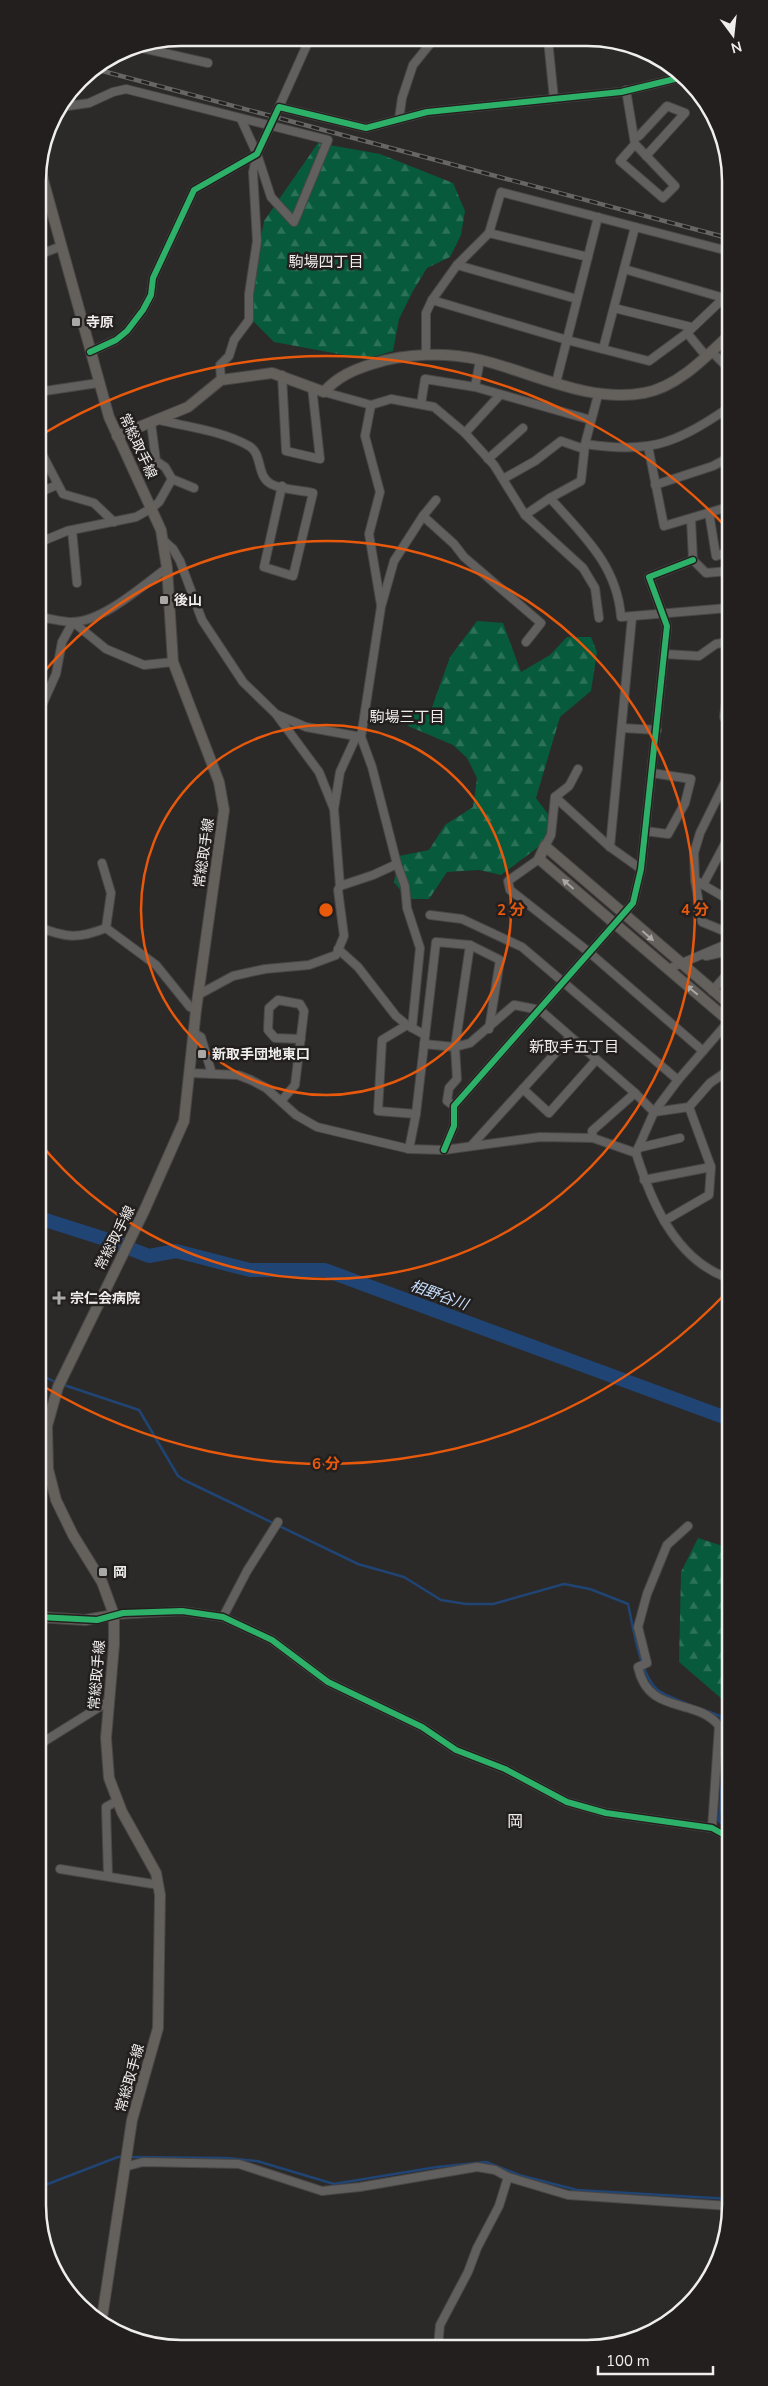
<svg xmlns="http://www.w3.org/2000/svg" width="768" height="2386" font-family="'Nunito Sans','Noto Sans JP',sans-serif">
<defs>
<pattern id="forest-firs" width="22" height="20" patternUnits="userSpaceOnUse" patternTransform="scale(1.25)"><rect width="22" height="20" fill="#075a3c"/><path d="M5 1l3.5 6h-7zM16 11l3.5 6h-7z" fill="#2b7258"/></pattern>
</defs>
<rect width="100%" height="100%" fill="#2b2a29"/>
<!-- forest -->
<g fill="url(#forest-firs)">
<path d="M318,143l62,11 73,29 12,28 -4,24 -11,22 -23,11 -14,23 -14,28 -6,32 -27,8 -92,-17 -20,-20v-45l10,-56z"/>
<path d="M477,621l26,2 18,49 29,-17 17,-18h24l6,15 -6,39 -31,26 -24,81 12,16 1,25 -48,36 -22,-5 -32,2 -18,27h-22l-13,-17 5,-26 30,-6 16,-25 28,-18 4,-29 -10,-20 -14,-13 -45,-19 5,-12 18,-4 19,-53z"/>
<path d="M698,1538l31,10 1,158 -51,-44 2,-90z"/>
</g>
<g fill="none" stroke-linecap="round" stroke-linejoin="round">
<!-- stream -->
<g stroke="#204473" stroke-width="2.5">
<path d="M39,1374l16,8"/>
<path d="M64,1385l75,25 39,66 6,4 174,84 46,13 37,23 25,4h27l71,-20 26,5 38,15c5,22 12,73 31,87 14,9 44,18 61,25l6,14 -7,91 11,9"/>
<path d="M129,2157l98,1 30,3 77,23 103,-17 49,-5 33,13 58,15 153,9"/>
<path d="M40,2187l78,-30h6"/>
</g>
<!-- river -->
<g stroke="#204473" stroke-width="14">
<path d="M39,1218l82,26"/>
<path d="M131,1249l18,7 27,-5 74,19h75l404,149"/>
</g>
<!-- street casing -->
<g stroke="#484746" stroke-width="10">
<g id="street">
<path d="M548,40l6,59"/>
<path d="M142,48l66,15"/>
<path d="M626,90l9,54 40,42 -12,12 -43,-37 15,-17"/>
<path d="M61,107l28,-4 24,-11 13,-3 202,51 -34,82 -23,-25 -14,-43"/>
<path d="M279,107l31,-69"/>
<path d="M399,119l3,-21 11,-33 21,-26"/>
<path d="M634,137l5,-1 28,-30 18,7 -39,43"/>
<path d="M489,233l99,24"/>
<path d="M38,255l24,-9"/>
<path d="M457,265l120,34"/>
<path d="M624,269l100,29"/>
<path d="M432,300l135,40 82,21 38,-28 41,-39"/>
<path d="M614,308l77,19"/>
<path d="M687,333l19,23"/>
<path d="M603,349l32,-122"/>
<path d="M90,352l26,-12 11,-9 16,-21 8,-15 2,-17 41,-88 63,-36 22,-47 87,21 61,-16 194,-20 62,-15"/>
<path d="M712,352l16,16"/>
<path d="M426,355v-42l6,-13 25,-35 32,-32 12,-41 227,59"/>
<path d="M282,375l4,76 34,8 -8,-72"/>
<path d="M221,380l-1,-15 9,-9 5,-16 15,-20v-26l8,-53 -4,-69 4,-18 -16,-35"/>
<path d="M556,383l42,-166"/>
<path d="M475,387l5,-27"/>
<path d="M38,392l60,-9"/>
<path d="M324,392l47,13 20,-6 43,8 31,26 29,32 31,50 58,53 12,20 4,30"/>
<path d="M598,395l-13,49c20,3 41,5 62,2 28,-3 58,-22 81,-38"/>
<path d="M421,404l4,-25 50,8 116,33"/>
<path d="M371,405l-6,31 15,56 -11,42 12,71"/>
<path d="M159,420c29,7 64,11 90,26 14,8 7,30 22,38 12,6 30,6 42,9l-20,83 -29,-9 18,-81"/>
<path d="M151,423l5,38 9,6 7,12 22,9"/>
<path d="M465,433l35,-38"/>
<path d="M648,446l16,80 64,-19"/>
<path d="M40,450l23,44 31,9 20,19"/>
<path d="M488,459l35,-31"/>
<path d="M503,479l32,-18 26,-20 23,8"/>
<path d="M655,485l58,-19 15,-8"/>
<path d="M38,493l19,-8"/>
<path d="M550,498l31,-17 4,-36"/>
<path d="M709,513l7,43 12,-4"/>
<path d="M525,515l25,-17c33,37 67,67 71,119l107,-9"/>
<path d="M423,516l31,28 10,13 77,66 -15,19"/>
<path d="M691,519l2,41 13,13 22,-2"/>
<path d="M72,530l5,53"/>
<path d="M163,540l10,9 7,12 22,59 41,62 33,32 43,58 15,37 6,77 -2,4 6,46 -8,19 -27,10 -44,4 -32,7 -35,19"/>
<path d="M38,543l29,-12 69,-14 16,-9 7,-6 13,-23"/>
<path d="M38,617c11,1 24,5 35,5 31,-1 70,-37 94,-54"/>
<path d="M664,654l35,2 17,-12 12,-2"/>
<path d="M728,688l-4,29 4,8"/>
<path d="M38,714l18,-40 6,-32 11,-20 33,27 38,16 29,-3"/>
<path d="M278,715l28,12 55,10 20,-130 13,-46 29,-45 13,-16"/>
<path d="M622,728l35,2"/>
<path d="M361,737l11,30 25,97 8,22 2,22 13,40 -8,80"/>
<path d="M578,769l-9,17 -14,11 55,50 31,22"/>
<path d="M729,774l-29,59 -6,20 1,27 34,20"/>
<path d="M334,809l6,-37 16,-35"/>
<path d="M645,831l23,3 17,-31 6,-24 -39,-6"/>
<path d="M545,846l6,-11 4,-38"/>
<path d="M610,847l22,-230"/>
<path d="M539,859l-31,22 2,9 80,63 113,98"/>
<path d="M102,863l9,30 -5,35"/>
<path d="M695,880l7,42 27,11"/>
<path d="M703,885l26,-49"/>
<path d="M340,886l33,-11 24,-11"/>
<path d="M430,915l32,4 60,28 156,133"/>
<path d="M39,927c27,11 39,12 67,1l50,37 34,42 6,3"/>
<path d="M338,949l20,18 38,49 11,9"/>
<path d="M706,956l23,-5"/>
<path d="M668,969l61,-26"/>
<path d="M712,991l17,-19"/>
<path d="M194,1033l7,4 11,37"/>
<path d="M424,1044l31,3 15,-102"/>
<path d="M190,1073l48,2 13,5 15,8 30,27 21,12 92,22 35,1 96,-13 53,1 43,15c15,48 38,104 89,124l4,-2"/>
<path d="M523,1089l26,24 47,-53"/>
<path d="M282,1100l13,-15 9,-74 -4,-7 -22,-4 -9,8 -1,22 7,8 26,1"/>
<path d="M454,1106l-7,-5 2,-13 8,-9 -2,-32 15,-4 44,-38 26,5 95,83 19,19 35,-5 21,-24 19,-13"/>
<path d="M416,1114l-38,-3 4,-71 25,-15 18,10"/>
<path d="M593,1138l-1,-7 43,-38"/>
<path d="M471,1146l99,-109"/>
<path d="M638,1148l42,-10"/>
<path d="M409,1149l7,-35 20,-172 34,3 30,15 -11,69"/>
<path d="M444,1150l10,-24v-20l179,-203 8,-34 26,-243 -18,-49 44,-17"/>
<path d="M636,1153l18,-41 24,-32 51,-59"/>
<path d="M644,1180l67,-13"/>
<path d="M664,1221l45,-26 2,-28 -22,-60"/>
<path d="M688,1526l-21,19 -20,49 -9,33 9,36 -9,4c10,49 59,30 81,59l-7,102"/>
<path d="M114,1615l68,-4 41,6 49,23 56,42 94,45 34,23 49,19 62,33 39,11 106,15 18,10"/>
<path d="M223,1617l24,-46 31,-49"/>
<path d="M40,1744l69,-43"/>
<path d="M60,1869l99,16"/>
<path d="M108,1875l-2,-68 11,-6"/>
<path d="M124,2167l19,-5 96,2 83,27 38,-4 117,-20 18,3 13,7 60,18 162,11"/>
<path d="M438,2346l2,-21 28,-53 9,-24 22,-42 9,-29"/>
</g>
</g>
<!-- secondary casing -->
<g stroke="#484746" stroke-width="12">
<g id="secondary">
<path d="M39,165l70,252 52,113 6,38 6,94 46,120 5,28 -28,200 -12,111 -39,88 -87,178 -11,39 1,43 8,31 17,35 29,47 12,33v30l-8,93 3,40 13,34 34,61 4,22 -2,133 -26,92 -30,198"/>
<path d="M117,436l71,-29 33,-27 51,-7 52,19c13,-15 29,-22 48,-28 34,-11 74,-12 109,-4 53,13 107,43 163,33 33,-6 61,-35 84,-57"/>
<path d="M729,1004l-184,-158 -6,13 190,162"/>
<path d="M39,1617l46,3 29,-5"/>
</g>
</g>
<!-- street -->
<use href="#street" stroke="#61605f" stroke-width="8"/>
<!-- secondary -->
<use href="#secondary" stroke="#64605b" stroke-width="10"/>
<!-- rail casing -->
<g stroke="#666665" stroke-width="4.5">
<path id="rail" d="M95,69l633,169"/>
</g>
<!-- rail -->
<use href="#rail" stroke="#231f1e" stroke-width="2.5" stroke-dasharray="8" stroke-linecap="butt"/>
<!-- cycleway casing -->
<g stroke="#231f1e" stroke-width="9">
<g id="cycleway">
<path d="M90,352l26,-12 11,-9 16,-21 8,-15 2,-17 41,-88 63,-36 22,-47 87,21 61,-16 194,-20 62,-15"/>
<path d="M444,1150l10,-24v-20l179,-203 8,-34 26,-243 -18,-49 44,-17"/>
<path d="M39,1617l58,3 26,-7 59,-2 41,6 49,23 56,42 94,45 34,23 49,19 62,33 39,11 106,15 18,10"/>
</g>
</g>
<!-- cycleway -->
<use href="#cycleway" stroke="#2db169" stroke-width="6"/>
</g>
<!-- one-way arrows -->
<defs><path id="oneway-solid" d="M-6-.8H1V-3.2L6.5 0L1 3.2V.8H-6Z" transform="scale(1.25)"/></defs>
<g fill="#aaa7a4">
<use href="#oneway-solid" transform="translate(568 884) rotate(-139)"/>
<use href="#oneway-solid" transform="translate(648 936) rotate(41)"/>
<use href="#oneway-solid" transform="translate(692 990) rotate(-140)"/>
</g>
<!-- distance rings -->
<g fill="none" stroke="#e8590c" stroke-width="2.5">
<circle cx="326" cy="910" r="185"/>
<path d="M39 678A369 369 0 1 1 39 1142"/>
<path d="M728 1291A554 554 0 0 1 41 1385M41 435A554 554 0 0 1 728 529"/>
</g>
<!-- markers -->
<g fill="#aba9a8" stroke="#231f1e" stroke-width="2">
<rect x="71" y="317" width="10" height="10" rx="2.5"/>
<rect x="159" y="595" width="10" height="10" rx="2.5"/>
<rect x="197" y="1049" width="10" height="10" rx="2.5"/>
<path d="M56.5 1290.5h5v5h5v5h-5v5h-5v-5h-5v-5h5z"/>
<rect x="98" y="1567" width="10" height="10" rx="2.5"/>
</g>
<g text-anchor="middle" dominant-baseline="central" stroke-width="5" stroke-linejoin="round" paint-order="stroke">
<!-- poi labels -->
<g font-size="14" font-weight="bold" fill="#f0eeed" stroke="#231f1e" text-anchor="start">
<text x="86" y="322">寺原</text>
<text x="174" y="600">後山</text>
<text x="212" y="1054">新取手団地東口</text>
<text x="70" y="1298">宗仁会病院</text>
<text x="113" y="1572">岡</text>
</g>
<!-- street labels -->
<g font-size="14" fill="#f0eeed" stroke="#231f1e">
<text transform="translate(138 446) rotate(65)">常総取手線</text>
<text transform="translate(204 853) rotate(-82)">常総取手線</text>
<text transform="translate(115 1238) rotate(-63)">常総取手線</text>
<text transform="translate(97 1675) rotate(-85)">常総取手線</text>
<text transform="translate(130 2078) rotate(-74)">常総取手線</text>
</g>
<!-- neighbourhood labels -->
<g font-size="15" fill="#f0eeed" stroke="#231f1e">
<text x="326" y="262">駒場四丁目</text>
<text x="407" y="717">駒場三丁目</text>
<text x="574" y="1047">新取手五丁目</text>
</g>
<!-- water labels -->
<g font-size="15" font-style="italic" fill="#c7dfff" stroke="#231f1e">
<text transform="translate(439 1295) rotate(20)">相野谷川</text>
</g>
<!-- quarter labels -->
<g font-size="16" fill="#f0eeed" stroke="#231f1e">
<text x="515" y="1822">岡</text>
</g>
</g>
<!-- crop -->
<path d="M0 0H768V2386H0ZM181 46H587A135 135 0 0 1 722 181V2205A135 135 0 0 1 587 2340H181A135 135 0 0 1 46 2205V181A135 135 0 0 1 181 46Z" fill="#231f1e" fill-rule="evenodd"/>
<path fill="none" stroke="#f0eeed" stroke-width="2.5" d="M181 46H587A135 135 0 0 1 722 181V2205A135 135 0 0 1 587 2340H181A135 135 0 0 1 46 2205V181A135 135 0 0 1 181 46Z"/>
<circle cx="326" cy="910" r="8" fill="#e8590c" stroke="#231f1e" stroke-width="2.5"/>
<g font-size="15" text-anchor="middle" font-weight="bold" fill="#e8590c" stroke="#231f1e" stroke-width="5" stroke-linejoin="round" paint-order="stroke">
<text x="511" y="915">2 分</text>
<text x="695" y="915">4 分</text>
<text x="326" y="1469">6 分</text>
</g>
<!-- north arrow -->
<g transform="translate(733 35) rotate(165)" stroke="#231f1e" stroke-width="4" paint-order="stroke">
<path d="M0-4L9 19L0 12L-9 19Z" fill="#f0eeed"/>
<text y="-8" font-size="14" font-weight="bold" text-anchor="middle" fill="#f0eeed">N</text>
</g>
<!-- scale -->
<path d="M598 2366v8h115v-8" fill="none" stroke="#f0eeed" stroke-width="2.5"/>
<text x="606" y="2366" font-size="15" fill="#f0eeed" stroke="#231f1e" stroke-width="4" paint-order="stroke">100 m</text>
</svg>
